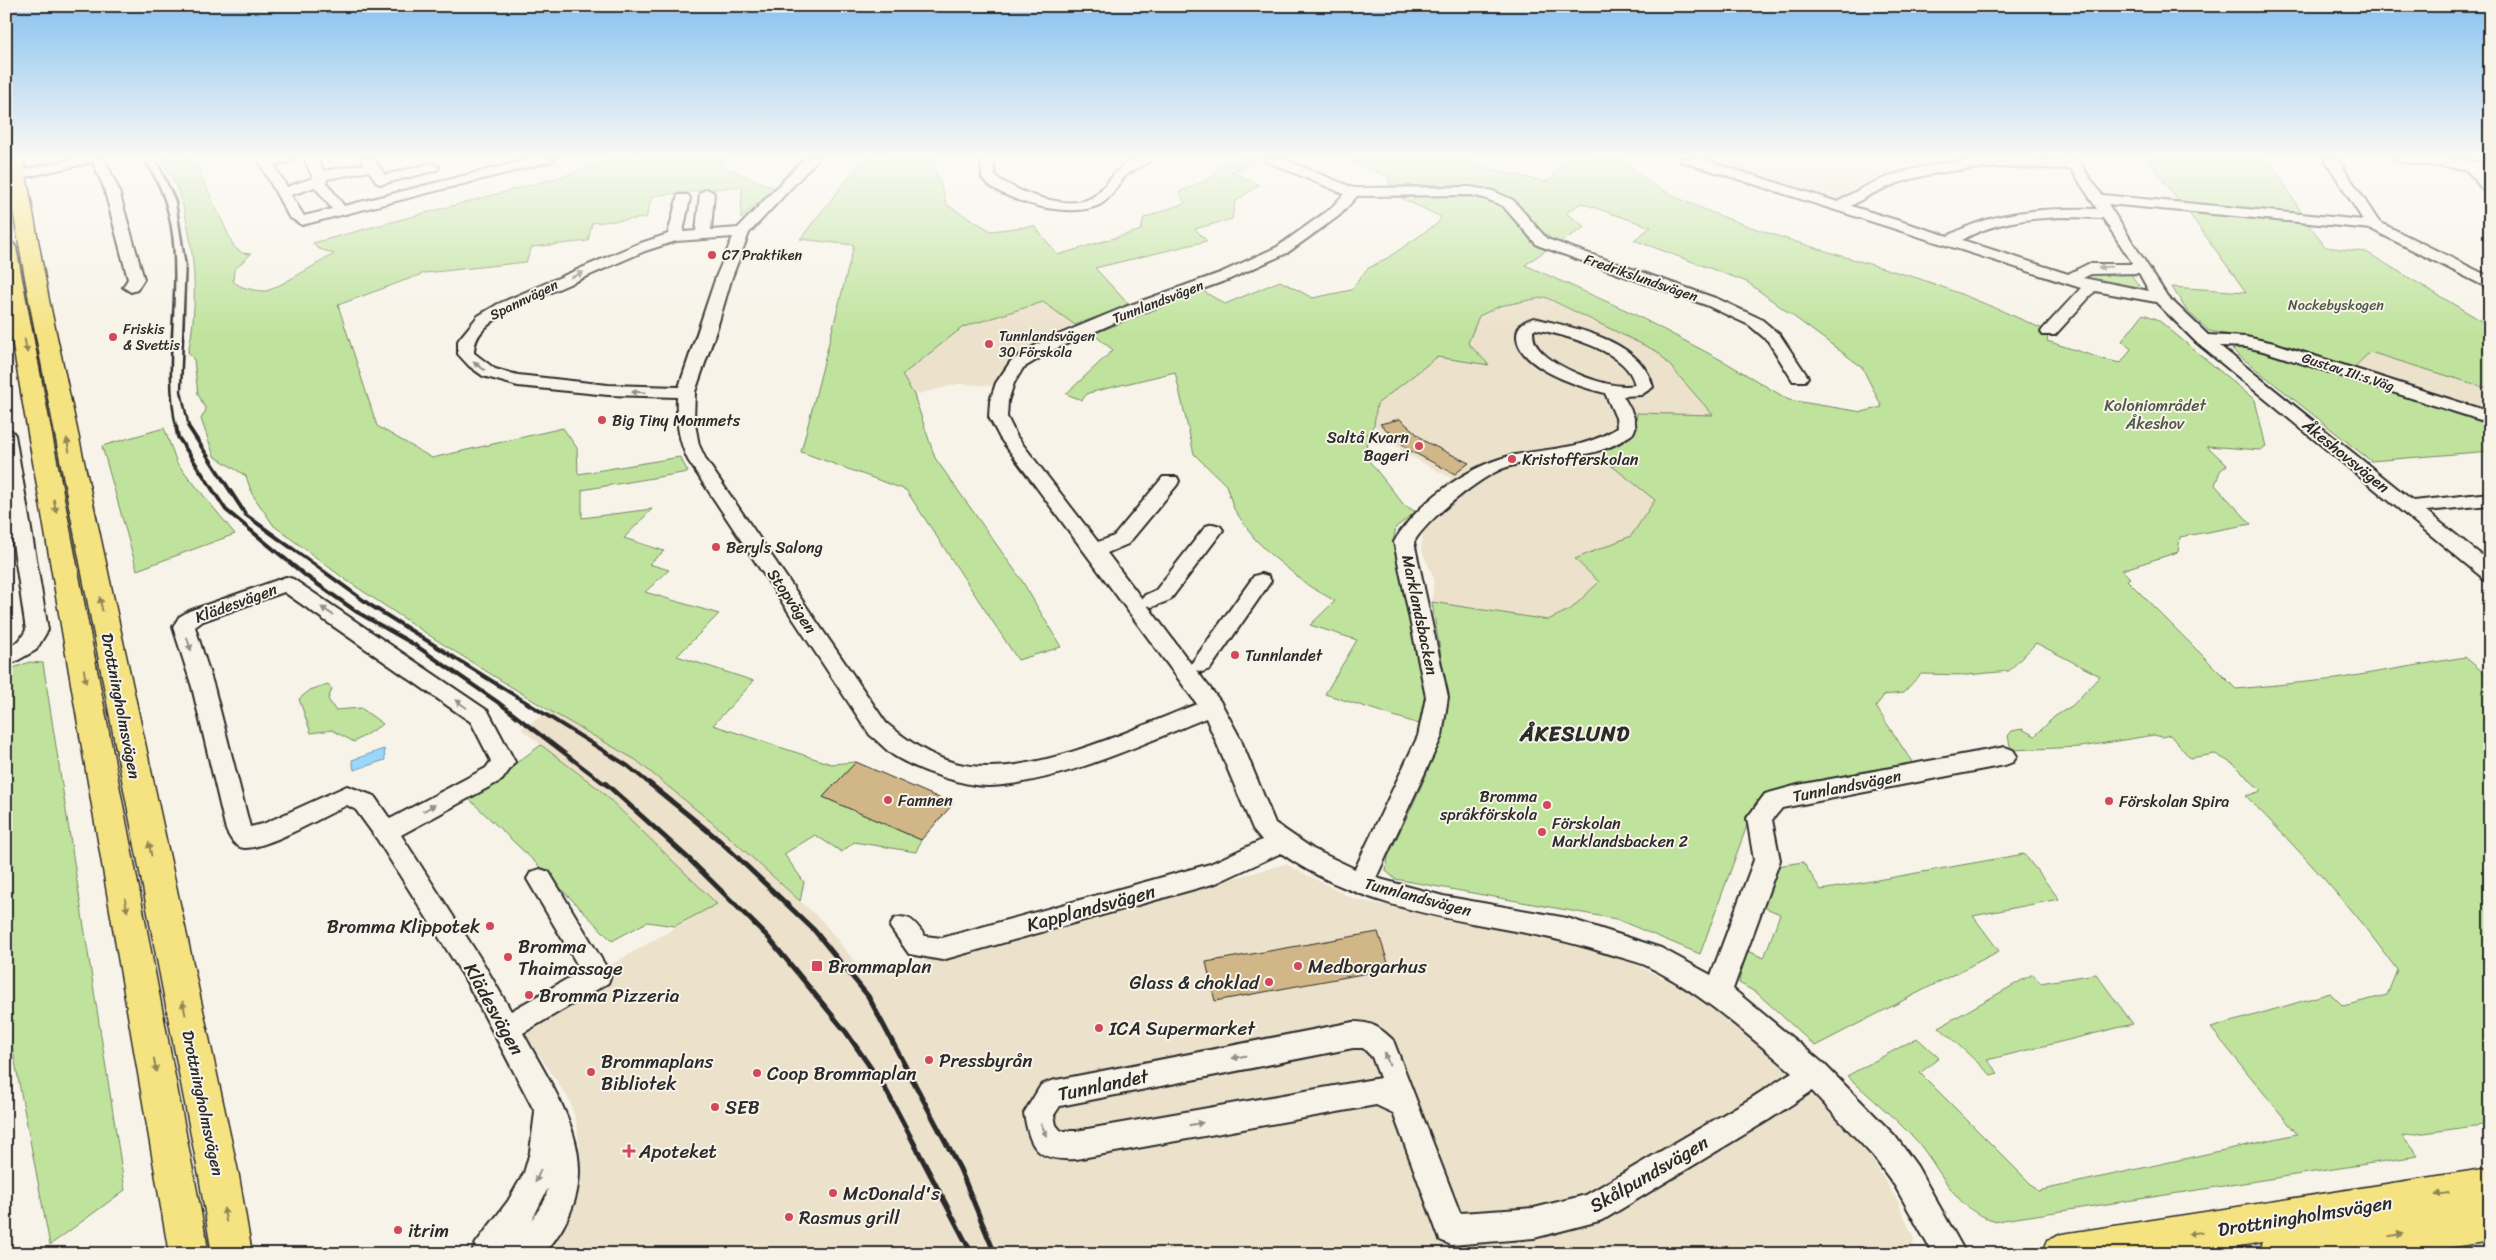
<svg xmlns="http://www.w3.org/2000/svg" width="2496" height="1260" font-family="Sriracha,sans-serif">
<rect width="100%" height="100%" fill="#f7f3e8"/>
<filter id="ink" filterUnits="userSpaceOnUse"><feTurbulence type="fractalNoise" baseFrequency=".02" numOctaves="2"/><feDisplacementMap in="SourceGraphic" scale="10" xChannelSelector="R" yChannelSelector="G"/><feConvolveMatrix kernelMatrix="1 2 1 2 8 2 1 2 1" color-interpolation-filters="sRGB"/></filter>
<g filter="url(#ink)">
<!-- built -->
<g fill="#ece1cb">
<path d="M1707,158h238l6,5 -50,9 -51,19 -14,8z"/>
<path d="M1545,297l113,55 55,63 -76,-2 -2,17 -10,13 -22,9 9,14 43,34 -24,36 -56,23 24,23 -28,27 -23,11 -116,-18 2,-24 -13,-29 2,-17 -7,-20 35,-34 -48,-26 -29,-27 3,-21 60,-47 52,8 -21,-22 11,-27 21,-10z"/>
<path d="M1043,302l32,23 -26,11 -26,16 -17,14 -11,20 -37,-2 -44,11 -12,-20 61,-48z"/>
<path d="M2369,352l121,37v24l-138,-44z"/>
<path d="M550,711l86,49 91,75 97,88 42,53 420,-112 68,35 251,50 105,53 87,68 73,86 27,44 17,39 -2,15h-1371l26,-33 13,-33 1,-29 -4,-33 -7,-25 -54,-81 200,-116 -117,-115 -78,-60z"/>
</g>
<!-- green -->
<g fill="#bfe39d" stroke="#758764">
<path d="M161,158h32l41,89 8,6 9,1 -17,16 -1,11c6,7 23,10 33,10 8,-1 57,-31 68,-37l-17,-6 -4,-5 251,-67 47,-18h121l-15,6 57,24 -33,31 1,-33 -90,10 -6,22 -54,5 -4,18 -56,6 -6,15 -101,11 -87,32 39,121 55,32 131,-30 14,20 1,26 102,-17 8,15 -106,18v28l70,-9 -28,29 40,13 -15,13 20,6 -24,22 74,22 -42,42 77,25 -41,44 118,39 25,-2 -33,35 98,43 -5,12 -62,-10 -12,10 -27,-17 -31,19 20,28 -4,19 -73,-66 -91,-75 -86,-49 -112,-70 -92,-61 -72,-54 -22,-32 -6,-18 -32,-20 -13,-37 5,-9 -8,-16 -4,-34 -6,-8c11,-46 7,-107 -7,-153 -4,-14 -13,-28 -20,-41z"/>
<path d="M864,158h74l-4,6 13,41 44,26 43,-5 24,29 83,-25 3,-12 41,-15 -6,-11 31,-13 9,-12 20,-9h21l-28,14 27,13 -24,17 -3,17 -37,10 12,12 -112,27 34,37 -54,20 -32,-23 -80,25 -61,48 12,20 21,63 86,121 40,68 -43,13 -112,-170 -105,-38 53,-207 -54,-6z"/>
<path d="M1341,158h136l-4,7 74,17 22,-24h58c9,46 248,106 296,122 43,15 85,33 126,52l-2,9 59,19 15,3 10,-14 -9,-8 21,-27 14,5 98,81 11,47 -6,3 -53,-4 20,19 -7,6 -5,14 36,39 -71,13 -2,15 -56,18 8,8 -3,2 109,109 100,-10 129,-22 25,21v446l-88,12 16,20 -421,65c-43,-9 -55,-52 -82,-82 -21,-22 -45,-42 -68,-63l70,-38 22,20 -19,15 118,118 259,-57 -86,-106 119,-35 13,13 44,-11 10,-25c-45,-63 -97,-119 -151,-174l15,-5 -26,-26 -20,-11 -25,4 -20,-23 -8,2 -8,-2 -73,12 -70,3 -3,-14 4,-5 10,-2 13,7 19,-19 19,-12 27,-29 -64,-33 -27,28 -42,4 -46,-1 -18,19 -19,2 -8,12 38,58 -45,5 -113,31 -56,153 -84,-35 -221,-40 -9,-8 2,-14c21,-48 57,-107 57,-160 0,-30 -9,-65 -13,-95l116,18 23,-11 28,-27 -24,-23 56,-23 24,-36 -43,-34 -10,-14c24,-10 32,-12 35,-39l76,2 -55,-63 -113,-55 -45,9 -21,10 -11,27 21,22 -52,-8 -60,47 -3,21 -7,10 -1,22 38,48 12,7 -20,15 -3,15 32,154 -6,28 -94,-30 32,-54 -47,-15 25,-24 -26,-15 -38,-31 -17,-17 -20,-29 -8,-24 -32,-31 -19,-82 -87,21 -6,7 -16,-6 47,-44 -20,-16 110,-43 22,13 55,-23 33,17 38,-8 16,-21 22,-12 49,-34 3,-6 -48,-23 84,3 17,4 22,18 14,22 16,9 -21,15 105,47 95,50 64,38 73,12 20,-5 -20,-40 -115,-85 -113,-42 17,-13 -70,-24 -15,10 19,14 -26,16c-20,-9 -28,-28 -44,-41 -33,-25 -87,-16 -125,-15l-1,-10z"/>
<path d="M2146,158h122l35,57 -123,-12z"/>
<path d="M2186,209l121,12 18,26 41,5 124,74v63l-120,-37 -18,17 -111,-32 -32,-6 -22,-20 -15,-24 74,5z"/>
<path d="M2128,270l11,16 -4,1 -33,-3 -17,-5 -1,-4z"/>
<path d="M2241,347l27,4 222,72v28l-119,10 -139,-111z"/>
<path d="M164,428l13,35 58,71 -98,36 -35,-124z"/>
<path d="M29,662l14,1 82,527 -75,55 -42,-220h-2v-354z"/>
<path d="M328,684l4,5 -4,10 7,11 26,-2 22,16 -29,18 -22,-12 -21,3 -12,-34 11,-9z"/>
<path d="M541,745l58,44 118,115 -42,22 -28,-4 -35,19 -75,-77 -69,-66z"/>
<path d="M2024,854l35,45 -86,17 26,35 -184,95 -58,-53 -18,-10 6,-33 19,8 16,-44 -19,-8 16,-40 26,-4 18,28z"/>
<path d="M2033,974l7,9 56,-9 37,50 -146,36 11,13 -7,2 -52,-48z"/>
</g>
<!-- water -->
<path fill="#9ad7fb" stroke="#6e92a8" d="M384,749l1,11 -31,10 -2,-10z"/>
<!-- building -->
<g fill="#d1b787" stroke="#2b2b2b">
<path d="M1400,419l26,23 43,21 -14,11 -46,-24 -29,-26z"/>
<path d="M856,762l97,42 -32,36 -98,-43z"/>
<path d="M1378,932l12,37 -175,32 -9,-39z"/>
</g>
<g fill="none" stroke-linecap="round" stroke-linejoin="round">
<!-- minor casing -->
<g stroke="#2b2b2b" stroke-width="4">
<g id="minor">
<path d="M78,158h26l14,30 26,91 -7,11 -6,2 -8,-5 5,-8 -24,-91 -11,-26 -76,17 -7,-4 2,-3z"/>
<path d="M257,158h36l-1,3 -18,4 13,22 26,-9 -9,-20h12l8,13 40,-7 -3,-6h12l12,17 47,-12 7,4 -2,3 -55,14 -5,-1 -8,-12 -42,8 -1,3 18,24 190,-48h21l-2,3 -251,64 -13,-8zM315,187l17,22 -28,7 -13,-21z"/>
<path d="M805,158h14l-70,75 -17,44 -15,51 -22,64 -1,27 5,26 7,15 180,263c21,17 43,33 69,40 71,19 176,-34 242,-59l-197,-266 -11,-21 1,-16 6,-18 15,-22 30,-19 84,-35 95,-34 57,-26 53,-38 14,-15 -78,-33 -1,-3h16l73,30 116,-1 23,4 20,9 34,39 171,60 43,20 19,16 28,42 -3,4h-12l-25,-40 -19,-16 -43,-20 -169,-60 -34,-39 -19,-8 -14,-3 -113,1 -17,19 -53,38 -57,26 -93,34 -84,37 -30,18 -9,15 -6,18 -1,16 10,20 81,105 16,-6 49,-59h14l2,4 -2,4 -49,59 -21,9 35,46 3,-4 11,-5 50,-64 7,-2 7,2 3,4 -3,4 -50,66 -18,7 -5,-2 44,59 63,-88 7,-2 7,2 3,5 -61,88 -8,3 -6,-2 24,31 20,37 35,85 38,26 42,20 63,-133 8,-39 -32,-155c22,-39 77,-79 121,-87 36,-7 70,-6 102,-27l-1,-10 -11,-25c-25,-6 -88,-26 -88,-57 0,-11 7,-15 17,-18 40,10 108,22 119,69l-12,8 -18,1c5,9 16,25 11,35 -1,4 -6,5 -8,7 -37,25 -82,16 -122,30 -24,9 -78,52 -90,74l34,155 -6,39 -66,142 67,18 124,22 94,30 50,27 43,-115 -7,-42 18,-24 33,-9 207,-38 8,3 4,6 -4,6 -8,3 -223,43 -10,12 8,40 -47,129 91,75 71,72 22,30 49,88h-33l-38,-68 -22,-30 -61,-65 -42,28 -167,101 -69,18 -83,7 -11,-5 -47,-127 -17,-8 -300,54c-38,2 -46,-9 -52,-46l17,-28 10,-4 302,-59c19,0 26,5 40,18l67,173 74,-5 52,-13 164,-96 42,-27c-48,-40 -91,-80 -147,-107 -10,-4 -22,-7 -33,-10 -34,-11 -67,-19 -103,-25 -78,-14 -162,-30 -228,-77l-65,30 -274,77 -33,-6 -19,-27 4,-8c16,-6 22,5 31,17l17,2 268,-74 52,-24 -9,-11 -47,-111c-64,26 -147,65 -216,68 -26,1 -75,-17 -97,-31 -8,-6 -15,-14 -23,-20l-182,-275c-10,-21 -12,-40 -11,-63l-69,-2 -90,-9 -35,-10 -14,-10 -11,-12v-13l2,-3 18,-22 20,-12 137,-59 33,-11 10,-39h10l2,3 -7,34 13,-1 4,-38 7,-4 7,4 -3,37 27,-2zM733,237l-17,40 -37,110 -71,-2 -90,-10 -23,-6 -21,-16c0,-22 19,-32 36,-43l135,-59 31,-10zM1536,329c30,7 92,21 99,56 -25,6 -80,-17 -96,-36 -5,-6 -6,-11 -6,-18zM1353,1048h10l9,9 8,21 -304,53h-15l-5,-6 -2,-10 6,-9z"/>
<path d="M981,158h12l2,18c20,16 76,37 99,20 21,-16 25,-42 58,-38 -6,7 -15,10 -23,15 -10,7 -15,21 -25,29 -25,20 -104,0 -122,-24z"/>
<path d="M1679,158h19l140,44c70,-46 146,-45 227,-41l-1,-3h12l26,37 261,25 -39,-62h13l42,64 111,55v12l-119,-60 -263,-25 59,92 41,39 38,2 28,6 216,69v11l-227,-72 -17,-4 -26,-1 193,155 77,-8v12l-64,6 64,51v18l-7,-2 -286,-235 -41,-41 -61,-11 -40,44h-12l-2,-3 2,-3 38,-41 -400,-127zM2015,167l56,2 26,40c-51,-1 -103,1 -149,27l-97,-30c51,-33 105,-38 164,-39zM2065,217l38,1 30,46h-45l-20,10 -106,-34c32,-18 67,-22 103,-23zM2139,273l10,18 -66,-13 8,-4z"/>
<path d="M2393,158h42l55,5v8l-9,-1 9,10v13l-5,-1 -20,-23 -65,-7z"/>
<path d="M6,430l6,1 3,4 33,195 -12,20 -30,17v-18l14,-9 6,-10 -20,-134z"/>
<path d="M286,577l7,2 195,132 27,51 -13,18 -101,55 81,126 29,50 70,-40 -54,-92 4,-7 9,-3 9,3 62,103 -3,8 -85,50c43,79 90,139 21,221h-73l5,-11 32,-42 16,-28 6,-21 5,-40 -71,-135 -87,-138 -21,-29 -9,-5c-22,11 -79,43 -102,43 -10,0 -15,-10 -19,-18l-34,-143 -19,-60 6,-10 10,-6zM284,592l187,130 20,39 -5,7 -96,51 -16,-23 -27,-10 -84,38 -13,3 -36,-140 -19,-60 8,-6zM548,1188l-3,12 -13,20z"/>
</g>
</g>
<!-- major casing -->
<g stroke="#2b2b2b" stroke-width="3">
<g id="major">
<path d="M6,158h17l26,142 190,876 13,78h-40l-13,-78 -170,-876 -20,-112z"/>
<path d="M6,241l7,2 3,4 193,1007h-40l-163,-949z"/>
<path d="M2490,1168v73l-80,13h-151l4,-12 -71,12h-150l6,-14 14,-6z"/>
</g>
</g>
<!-- minor -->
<use href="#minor" fill="#f7f3e8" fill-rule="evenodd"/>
<!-- major -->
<use href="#major" fill="#f5e382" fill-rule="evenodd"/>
<!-- rail-far2 -->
<g stroke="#2b2b2b" stroke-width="2.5">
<path d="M142,158c59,78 15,181 34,269"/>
<path d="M156,158l20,43 10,64 -5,126 8,36"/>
</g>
<!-- rail-far1 -->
<g stroke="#2b2b2b" stroke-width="4">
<path d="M176,426l2,11 48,73 80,66 51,36 58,33 84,58 107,82"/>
<path d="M188,426l58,89 124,90 258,161 23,19"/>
</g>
<!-- rail -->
<g stroke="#2b2b2b" stroke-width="5">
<path d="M605,783l83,75 79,78 79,96 40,58 86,164"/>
<path d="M649,783l70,57 95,90 54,66 92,173 35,85"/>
</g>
</g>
<!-- one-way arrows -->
<defs><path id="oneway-solid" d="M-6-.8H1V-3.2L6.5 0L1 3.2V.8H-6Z" transform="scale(1.25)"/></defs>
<g fill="#918f8a">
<use href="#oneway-solid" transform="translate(2105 267) rotate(177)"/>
<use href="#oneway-solid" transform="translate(577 275) rotate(-23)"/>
<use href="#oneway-solid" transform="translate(479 366) rotate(-144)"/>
<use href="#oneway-solid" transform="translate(638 392) rotate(-176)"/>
<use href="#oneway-solid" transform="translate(327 611) rotate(-147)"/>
<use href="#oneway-solid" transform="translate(189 644) rotate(73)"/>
<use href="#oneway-solid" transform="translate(461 704) rotate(-145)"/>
<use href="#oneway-solid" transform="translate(429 808) rotate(-28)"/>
<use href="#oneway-solid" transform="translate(1239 1057) rotate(169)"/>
<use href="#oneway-solid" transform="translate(1387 1059) rotate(-110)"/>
<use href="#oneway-solid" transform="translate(1196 1124) rotate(-10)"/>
<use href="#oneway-solid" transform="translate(1044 1130) rotate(64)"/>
<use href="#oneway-solid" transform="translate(538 1176) rotate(111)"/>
</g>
<g fill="#908756">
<use href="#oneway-solid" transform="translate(26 346) rotate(79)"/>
<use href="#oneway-solid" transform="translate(68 445) rotate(-101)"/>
<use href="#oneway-solid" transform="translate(55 506) rotate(80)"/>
<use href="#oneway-solid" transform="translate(101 604) rotate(-101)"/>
<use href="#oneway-solid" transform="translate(85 676) rotate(80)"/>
<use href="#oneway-solid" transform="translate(150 849) rotate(-102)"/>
<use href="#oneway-solid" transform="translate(126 905) rotate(80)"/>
<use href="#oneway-solid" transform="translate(184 1008) rotate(-102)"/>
<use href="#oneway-solid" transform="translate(155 1065) rotate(80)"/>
<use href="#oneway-solid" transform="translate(2442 1194) rotate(171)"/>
<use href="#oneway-solid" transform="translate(225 1215) rotate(-100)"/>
<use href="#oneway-solid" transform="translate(2195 1233) rotate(171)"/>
<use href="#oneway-solid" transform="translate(2396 1235) rotate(-9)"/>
</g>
</g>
<!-- sky -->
<linearGradient id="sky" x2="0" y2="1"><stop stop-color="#89c2f0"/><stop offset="0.47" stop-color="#fbfaf5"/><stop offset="1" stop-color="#fbfaf5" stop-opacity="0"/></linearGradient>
<rect width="2496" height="334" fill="url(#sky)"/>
<!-- markers -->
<g fill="#d1495b" stroke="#f7f3e8" stroke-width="2">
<circle cx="712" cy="255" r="5"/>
<circle cx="113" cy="337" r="5"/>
<circle cx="989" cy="344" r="5"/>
<circle cx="602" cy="420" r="5"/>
<circle cx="1419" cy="446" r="5"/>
<circle cx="1512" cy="459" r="5"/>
<circle cx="716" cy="547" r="5"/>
<circle cx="1235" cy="655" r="5"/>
<circle cx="888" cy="800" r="5"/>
<circle cx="2109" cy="801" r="5"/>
<circle cx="1547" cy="805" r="5"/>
<circle cx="1542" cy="832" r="5"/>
<circle cx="490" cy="926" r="5"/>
<circle cx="508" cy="957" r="5"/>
<rect x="811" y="960" width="12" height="12" rx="2.5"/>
<circle cx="1298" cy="966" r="5"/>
<circle cx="1269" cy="982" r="5"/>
<circle cx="529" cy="995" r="5"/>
<circle cx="1099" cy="1028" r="5"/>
<circle cx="929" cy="1060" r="5"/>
<circle cx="591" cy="1072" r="5"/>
<circle cx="757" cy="1073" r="5"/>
<circle cx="715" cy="1107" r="5"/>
<path d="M626.5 1143.5h5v5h5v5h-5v5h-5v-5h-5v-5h5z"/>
<circle cx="833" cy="1193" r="5"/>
<circle cx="789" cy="1217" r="5"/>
<circle cx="398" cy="1230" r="5"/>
</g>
<g text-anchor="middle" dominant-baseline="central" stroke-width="4" stroke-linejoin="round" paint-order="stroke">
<!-- far-poi labels -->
<g font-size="14" fill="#2b2b2b" stroke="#f7f3e8" text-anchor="start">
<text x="722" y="255">C7 Praktiken</text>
<text x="123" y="329">Friskis<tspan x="123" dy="16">&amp; Svettis</tspan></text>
<text x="999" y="336">Tunnlandsvägen<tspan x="999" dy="16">30 Förskola</tspan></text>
</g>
<!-- far-street labels -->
<g font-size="14" fill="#2b2b2b" stroke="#f7f3e8">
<text transform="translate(1641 278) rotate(19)">Fredrikslundsvägen</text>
<text transform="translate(524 300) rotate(-26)">Spannvägen</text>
<text transform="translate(1158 302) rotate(-21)">Tunnlandsvägen</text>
<text transform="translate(2348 372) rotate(18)">Gustav III:s Väg</text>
</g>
<!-- far-park labels -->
<g font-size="14" fill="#505948" stroke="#f7f3e8">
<text x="2336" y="305">Nockebyskogen</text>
</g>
<!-- park labels -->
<g font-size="16" fill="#505948" stroke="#f7f3e8">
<text x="2155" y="405">Koloniområdet<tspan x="2155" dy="18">Åkeshov</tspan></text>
</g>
<!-- poi labels -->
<g font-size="16" fill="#2b2b2b" stroke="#f7f3e8" text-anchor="start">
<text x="612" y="420">Big Tiny Mommets</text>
<text x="1409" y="437" text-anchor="end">Saltå Kvarn<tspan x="1409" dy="18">Bageri</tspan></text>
<text x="1522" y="459">Kristofferskolan</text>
<text x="726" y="547">Beryls Salong</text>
<text x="1245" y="655">Tunnlandet</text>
<text x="1537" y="796" text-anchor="end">Bromma<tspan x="1537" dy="18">språkförskola</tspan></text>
<text x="898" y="800">Famnen</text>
<text x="2119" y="801">Förskolan Spira</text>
<text x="1552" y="823">Förskolan<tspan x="1552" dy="18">Marklandsbacken 2</tspan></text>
</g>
<!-- street labels -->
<g font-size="16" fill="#2b2b2b" stroke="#f7f3e8">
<text transform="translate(2346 456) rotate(39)">Åkeshovsvägen</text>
<text transform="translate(792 601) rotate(56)">Stopvägen</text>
<text transform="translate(236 603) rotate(-20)">Klädesvägen</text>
<text transform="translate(1420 615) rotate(78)">Marklandsbacken</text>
<text transform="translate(121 706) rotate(79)">Drottningholmsvägen</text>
<text transform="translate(1847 786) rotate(-11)">Tunnlandsvägen</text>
<text transform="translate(1418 897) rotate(15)">Tunnlandsvägen</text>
<text transform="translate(203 1103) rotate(78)">Drottningholmsvägen</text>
</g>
<!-- near-street labels -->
<g font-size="19" fill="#2b2b2b" stroke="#f7f3e8">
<text transform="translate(1091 908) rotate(-15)">Kapplandsvägen</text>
<text transform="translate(494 1009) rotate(61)">Klädesvägen</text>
<text transform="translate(1103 1085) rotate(-12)">Tunnlandet</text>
<text transform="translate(1649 1174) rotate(-30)">Skålpundsvägen</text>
<text transform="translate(2305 1216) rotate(-9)">Drottningholmsvägen</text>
</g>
<!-- near-poi labels -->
<g font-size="19" fill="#2b2b2b" stroke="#f7f3e8" text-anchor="start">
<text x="480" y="926" text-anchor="end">Bromma Klippotek</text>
<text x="518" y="946">Bromma<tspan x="518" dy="22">Thaimassage</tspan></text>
<text x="828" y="966">Brommaplan</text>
<text x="1308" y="966">Medborgarhus</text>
<text x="1259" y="982" text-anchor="end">Glass &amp; choklad</text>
<text x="539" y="995">Bromma Pizzeria</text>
<text x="1109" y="1028">ICA Supermarket</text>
<text x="939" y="1060">Pressbyrån</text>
<text x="601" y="1061">Brommaplans<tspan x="601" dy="22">Bibliotek</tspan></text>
<text x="767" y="1073">Coop Brommaplan</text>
<text x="725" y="1107">SEB</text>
<text x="639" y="1151">Apoteket</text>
<text x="843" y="1193">McDonald's</text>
<text x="799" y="1217">Rasmus grill</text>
<text x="408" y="1230">itrim</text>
</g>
<!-- district labels -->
<g font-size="21" font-weight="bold" letter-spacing="1" fill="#2b2b2b" stroke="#f7f3e8">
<text x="1575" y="734">ÅKESLUND</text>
</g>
</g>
<!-- margin -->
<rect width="2496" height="1260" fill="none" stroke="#f7f3e8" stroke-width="25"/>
<rect x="12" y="12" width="2471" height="1235" fill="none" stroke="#2b2b2b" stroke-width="2" filter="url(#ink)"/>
</svg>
